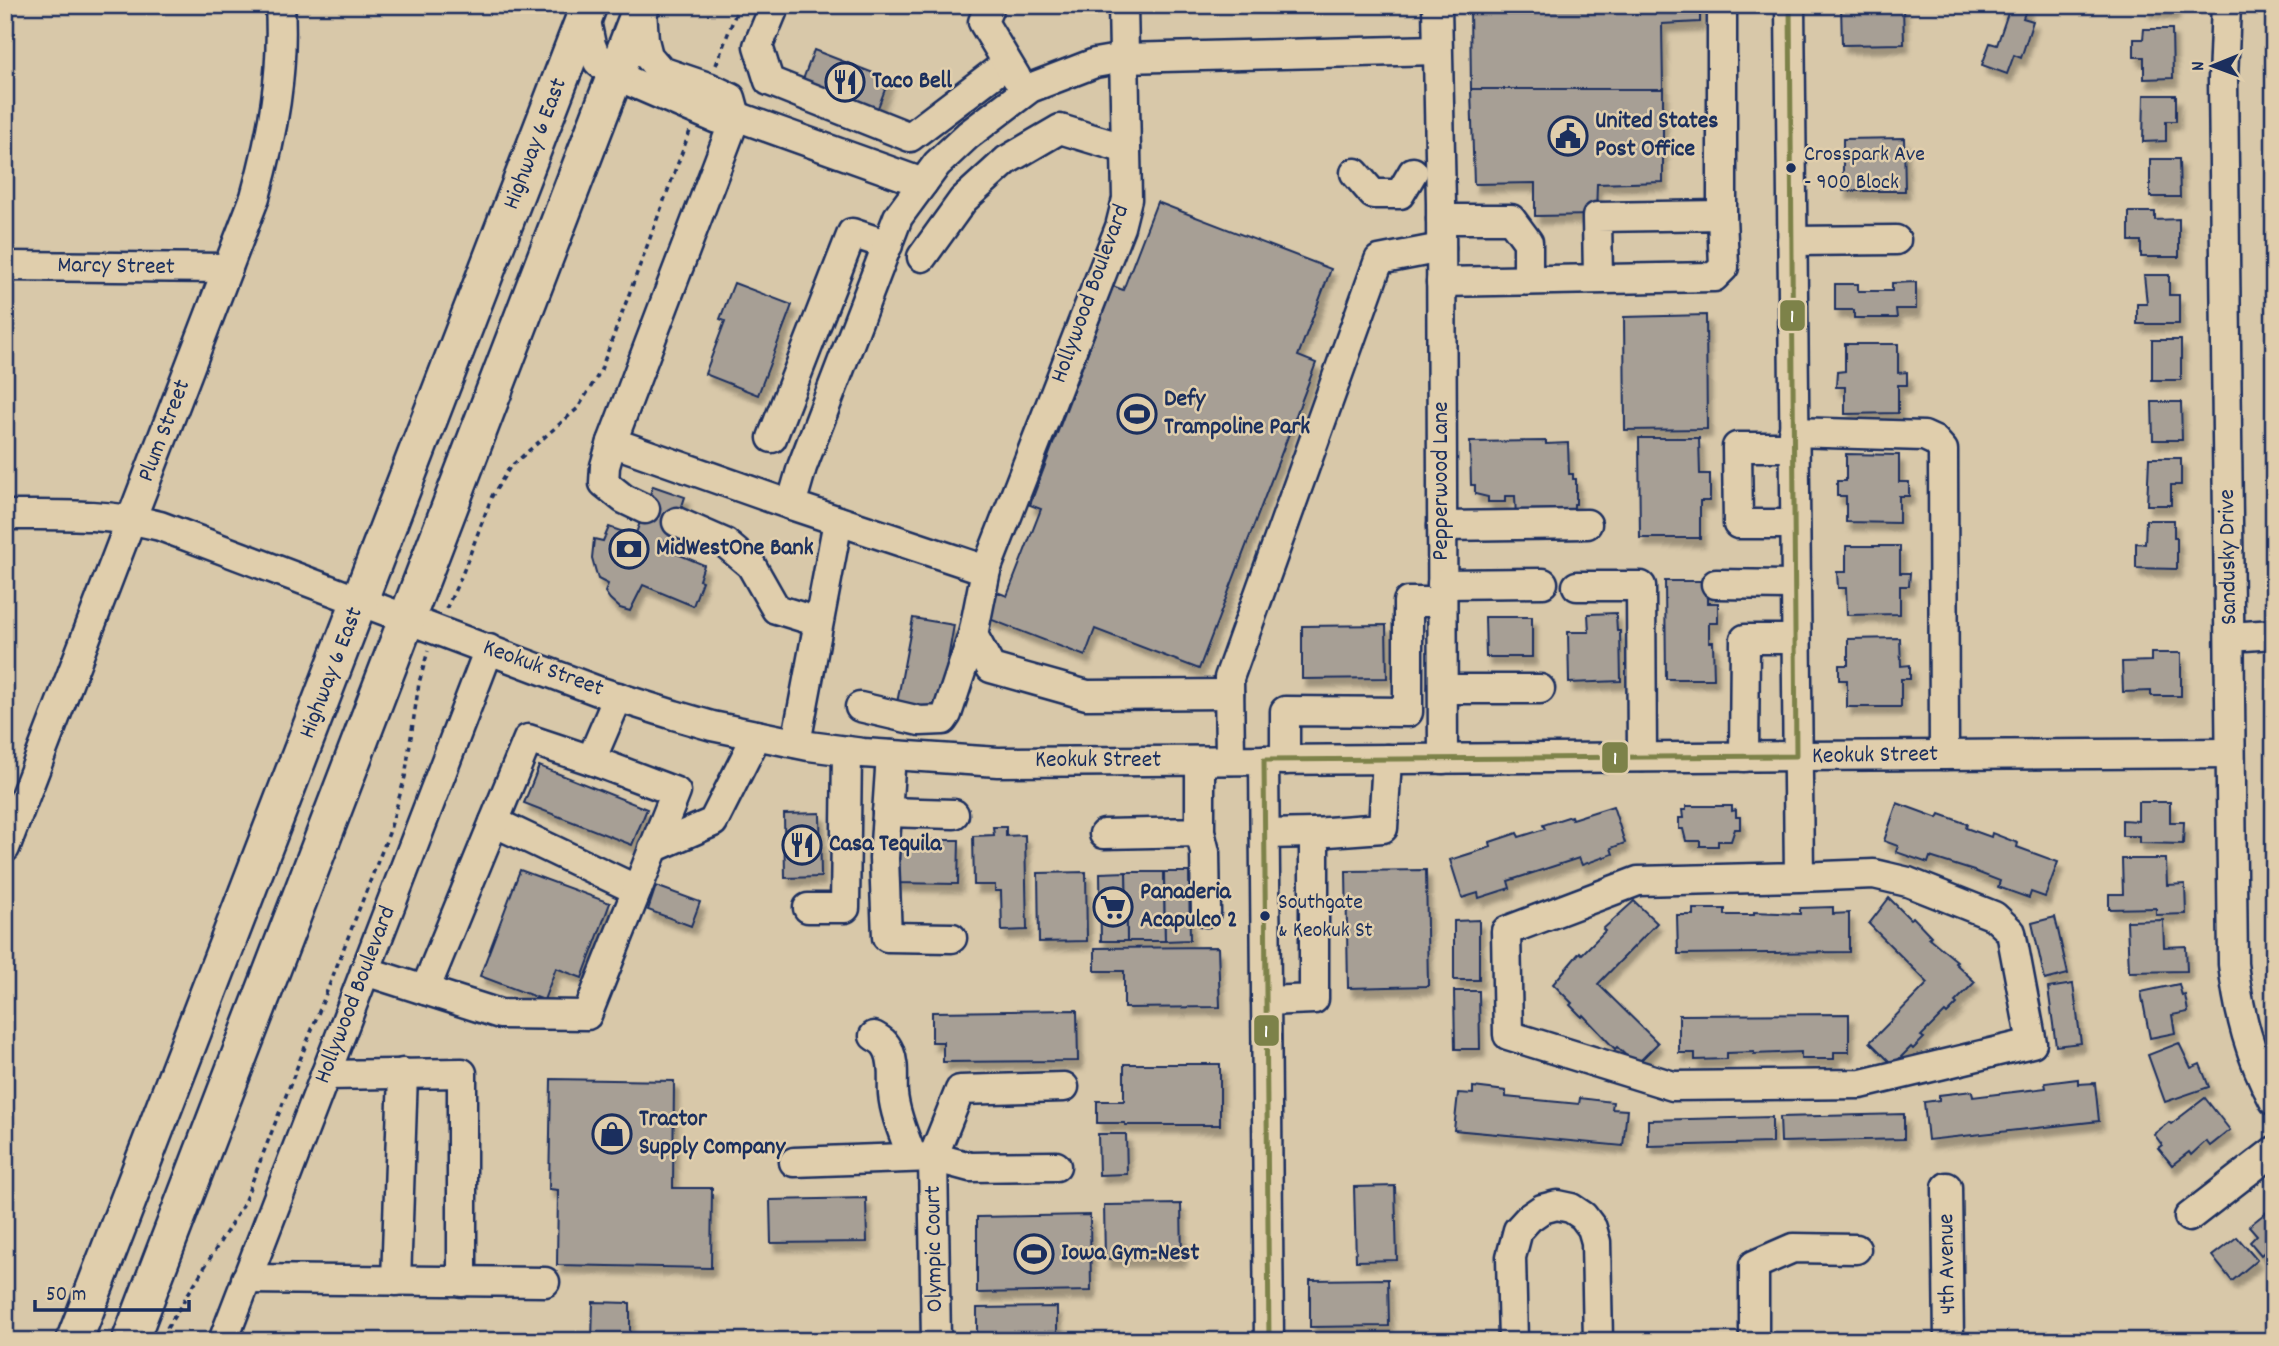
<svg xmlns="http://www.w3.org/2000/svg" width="2279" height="1346" font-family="Dekko,sans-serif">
<defs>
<filter id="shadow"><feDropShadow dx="4.5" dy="8" stdDeviation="2" flood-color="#0004"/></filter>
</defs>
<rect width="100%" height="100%" fill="#d8c8a9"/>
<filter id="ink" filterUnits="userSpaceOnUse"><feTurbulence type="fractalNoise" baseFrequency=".0143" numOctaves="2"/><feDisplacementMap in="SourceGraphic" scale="14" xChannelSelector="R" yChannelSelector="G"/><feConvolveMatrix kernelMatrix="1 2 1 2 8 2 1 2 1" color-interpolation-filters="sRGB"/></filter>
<g filter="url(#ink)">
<!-- building -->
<g fill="#a79f95" stroke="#1b2f5e" stroke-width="2" filter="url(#shadow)">
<path d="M1470,5h230v17l-38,2 1,65h-192z"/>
<path d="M1841,5h62l1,39 -62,1z"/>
<path d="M2002,5h26l-5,13 10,3 -12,37 -7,-3 -7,19 -25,-9 8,-22 7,2 11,-32 -8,-2z"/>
<path d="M2146,5h28v7l-29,-3z"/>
<path d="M2144,29h28l1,49 -29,1v-22h-10v-18h9z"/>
<path d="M814,50l75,29 -13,34 -75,-28z"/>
<path d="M1471,89h192v93l-66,2 -1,31 -61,1v-33l-61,1z"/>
<path d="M2144,95h32v26h-10v20l-23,1z"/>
<path d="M1904,138l1,53h-62v-52z"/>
<path d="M2150,159h29l1,38h-30z"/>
<path d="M1157,202l174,67 -33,87 18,7 -117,306 -104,-40 -10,27 -98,-38 10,-26 10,4 34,-87 -11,-4 83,-219 10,4z"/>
<path d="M2129,212h26v8l24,-1v38h-38v-16h-12z"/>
<path d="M2144,275h25v20h10v29h-42v-20h10z"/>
<path d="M1916,282v27h-20l1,9h-43v-8h-19v-26h23v7h34v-8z"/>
<path d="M734,283l58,22 -34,90 -53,-21 20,-53 -5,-2z"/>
<path d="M1706,315l1,114 -82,1 -1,-113z"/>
<rect x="2152" y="340" width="29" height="40"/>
<path d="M1845,344h53v29l9,-1v13h-9v28l-53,1v-27h-9l1,-15 8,-1z"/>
<path d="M2152,402h29l1,38h-29z"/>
<path d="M1639,438h60l1,36h10v27h-10v37h-60z"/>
<path d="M1546,441v3l22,-1 1,31h4v5h3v25h-2v13l-58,1 -1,-22h-10v6h-17v-5l-13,-3v-9h-4l-1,-43z"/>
<path d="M1846,454l53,1v27h10v14h-10v27l-53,-1v-26h-9v-15h9z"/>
<path d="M2149,458h32v27h-10v20h-24z"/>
<path d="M653,486l32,11 -15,45 -5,-2 -2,8 41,17 -5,15 3,1 -9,25 -50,-21 -13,26 -10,-3 -10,-9 -5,-7 3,-8 -10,-5 -6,-21 2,-19 9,2 6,-14 26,9z"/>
<path d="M2146,520h28v18h3v31l-41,-1v-25l9,1z"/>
<path d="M1846,546h54v27h10l-1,13h-9v28l-53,1 -1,-27h-8l-1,-16h9z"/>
<path d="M1665,581h43v22h10v20h-9v19h4l1,37h-48z"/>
<path d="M1616,613l1,18h3l1,50 -52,2 -1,-51h21l-1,-18z"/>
<path d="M1485,617h47v40h-46z"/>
<path d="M913,618l41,7 -15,85 -42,-7z"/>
<path d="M1386,625l1,53 -85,1v-53z"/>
<path d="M1900,638l1,28 9,-1v14h-9v28h-54v-27h-8v-15h9v-26z"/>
<path d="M2151,653h30v43h-30v-5l-28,1 -1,-30 29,-1z"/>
<path d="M539,766l108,43 -15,36 -108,-42z"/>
<path d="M2138,802h32v20h14l-1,22 -44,-1v-7h-17v-16l16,1z"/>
<path d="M1897,803l41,15 2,-4 27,10 -1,4 25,9 1,-4 26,10 -1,4 41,15 -13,35 -14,-5 -2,6 -31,-11 2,-6 -26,-10 -44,-14 -2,6 -32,-11 2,-6 -14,-5z"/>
<path d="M1613,806l12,37 -14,5 2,6 -31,11 -3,-7 -71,23 2,7 -31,10 -1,-5 -16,5 -12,-38 41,-13 -1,-5 27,-9 2,4 26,-8 -2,-4 28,-9 1,3z"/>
<path d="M1686,806h46v5l4,-1v7h4v12h-5l-4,12h-13v5h-18v-5h-14l-3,-12h-4v-11h4l-1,-8h4z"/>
<path d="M820,813l1,64 -36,1 -1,-64z"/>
<path d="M993,827h13v9l19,-1 2,95 -25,1 -1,-40h-6v-6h-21l-1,-49 21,-1z"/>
<path d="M893,840h66l-1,44 -66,-1z"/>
<path d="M2122,859h44l1,26 18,-1 1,30 -30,1v-7l-47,1v-15h14z"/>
<path d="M520,870l90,33 -28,75 -26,-10 -12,32 -64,-24z"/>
<path d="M1426,870l2,116 -80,2 -2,-117z"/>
<path d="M1086,872l1,69 -48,1 -1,-69z"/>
<path d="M1126,872h38l1,69h-38z"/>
<path d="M1126,872l1,69h-26l-1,-68z"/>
<path d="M1164,872h25l1,68 -25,1z"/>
<path d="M656,886l44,16 -9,24 -43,-16z"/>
<path d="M1889,898l21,21 3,-2 18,19 -2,2 28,23 -2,2 20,19 -20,20 2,2 -10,10 -2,-2 -24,24 3,2 -11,11 -2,-2 -18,18 -23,-23 58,-59 -59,-59z"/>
<path d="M1634,901l23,22 -59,61 60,59 -22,22 -19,-18 -2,2 -32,-34 -1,2 -12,-12 2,-2 -19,-19 27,-32 2,2 23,-23 -2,-2z"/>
<path d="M1833,907v7l16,-1v39l-171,2 -1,-39h16v-6h32v6h29v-3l46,2v-6z"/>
<path d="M2055,917l13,57 -23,6 -13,-57z"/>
<path d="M1479,920v60h-25v-59z"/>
<path d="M2163,920l1,27 22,-1 1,25 -58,1 -2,-51z"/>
<path d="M1218,947l2,60 -96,1v-37h-29v-23z"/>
<path d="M2073,984l8,59 -25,3 -8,-58z"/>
<path d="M2179,984l3,12 3,-1 3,17 -16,3 3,18 -25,5 -9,-46z"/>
<path d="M1454,991h25l1,58h-25z"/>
<path d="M1077,1010l1,51 -135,1v-20h-11v-30z"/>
<path d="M1849,1014v38h-15v7h-33v-7l-47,2v-2l-27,1v6l-32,1v-7h-16v-38z"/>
<path d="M2179,1043l12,25 9,-4 9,23 -44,15 -17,-47z"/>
<path d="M1124,1064h96v61h-95v-2h-28v-22h27z"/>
<path d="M551,1079l123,2 -1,107h39l-1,80 -154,-3 1,-75 -9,-1z"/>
<path d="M2078,1079v5l17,-1 4,38 -171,19 -4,-38 15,-2v-5l33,-4 1,6 73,-9 -1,-5z"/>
<path d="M1473,1087l33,4v6l73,7 1,-6 33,4 -1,7 15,1 -4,36 -169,-16 4,-37 15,1z"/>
<path d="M2205,1098l25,32 -20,16 -4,-5 -15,14 -2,-3 -17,13 -14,-17 4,-3 -8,-11 15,-12 2,2z"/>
<path d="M1904,1114v25l-123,3 -1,-25z"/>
<path d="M1772,1117v26l-124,3v-26z"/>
<path d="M1098,1134h28l1,40 -28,1z"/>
<path d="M1395,1186l2,74 -41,1 -2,-74z"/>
<path d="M866,1198l1,44 -96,1 -1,-43z"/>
<path d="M1181,1204l1,54 -77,1 -1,-54z"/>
<path d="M2274,1206v42l-3,2 -2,-2 -8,7 -11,-13 7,-7 -8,-9z"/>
<path d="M1090,1215l1,76 -114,2v-76z"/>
<path d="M2237,1237l20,23 -25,21 -20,-25z"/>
<path d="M1388,1279l1,47 -79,1v-47z"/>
<path d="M593,1302l37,1v38h-38z"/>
<path d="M1057,1307v34h-80v-33z"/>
<path d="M841,1334v7h-54l-1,-6z"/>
<path d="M281,1337l128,1v3h-128z"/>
<rect x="445" y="1338" width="60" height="3"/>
</g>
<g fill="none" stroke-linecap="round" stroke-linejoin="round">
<!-- minor casing -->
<g stroke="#1b2f5e" stroke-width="33">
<g id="minor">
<path d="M775,5l-17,41 11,35 141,56 96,-73"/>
<path d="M990,5l-7,17 33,55"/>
<path d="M1123,5l4,194 -7,28 -134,343 -13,65 18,33 96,27 142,-1"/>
<path d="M1437,5l4,199 2,555"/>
<path d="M1722,5v210"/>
<path d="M1790,5l9,872 -161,4 -132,50 2,104 165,51 188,-2 171,-41 -21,-111 -17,-16 -86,-34 -34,-8 -75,3"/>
<path d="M2226,5l-3,74 10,885c6,50 17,93 41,137"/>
<path d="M642,10l2,30 4,16 13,15 47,16 23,11 5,18 -124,326 179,63"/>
<path d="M585,16l6,29 7,17 17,13 102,44 19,-3 187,67"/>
<path d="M1355,173l18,21h27l13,-22"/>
<path d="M1441,219h70l17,23v38"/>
<path d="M1792,241l104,-1"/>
<path d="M922,257l41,-57 44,-40 53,-31 66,20"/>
<path d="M5,266l223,2"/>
<path d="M1441,282c91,-2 182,-3 273,-5l10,-10 -2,-52 -125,2 1,62"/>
<path d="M1793,432l131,4 11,5 8,9 1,305"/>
<path d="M772,438l80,-205 36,12"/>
<path d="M612,442l-7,24 -1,17 20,16 21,10"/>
<path d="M1794,447h-57l1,77h56"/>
<path d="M5,515c53,0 103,-2 155,11l438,165 76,24 38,11 97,20 54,7 135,9 1232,-9"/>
<path d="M677,522l48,21 26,22 25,44 42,13"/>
<path d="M1442,526l145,-2"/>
<path d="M986,570l-195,-65 11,-38 96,-250 39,-53 31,-29 62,-47 65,-25 29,-5 313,-8"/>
<path d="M1442,584l101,-1"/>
<path d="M1716,584l79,1"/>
<path d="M1577,586h64l1,171"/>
<path d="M2230,637l44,-3"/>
<path d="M1443,689h97"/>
<path d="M860,707l60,14 23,-1 4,-6 26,-79"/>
<path d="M796,743l42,-222"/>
<path d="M891,755l-7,103 3,79 65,1"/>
<path d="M1744,757l1,-118h50"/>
<path d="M1230,760l-1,-82 150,-418 62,-12"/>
<path d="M1264,760l5,581"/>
<path d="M1285,760v-49l123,1v-110h34"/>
<path d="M887,812l67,2"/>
<path d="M494,822l143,68 39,-98 -85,-32"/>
<path d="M1200,832l5,20 1,60"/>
<path d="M1104,834l96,-2v-71"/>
<path d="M1265,834l49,-1"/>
<path d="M5,848l250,-651c18,-64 29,-125 25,-192"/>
<path d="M653,848l60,-26 44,-87"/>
<path d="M808,908h37l2,-157"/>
<path d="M365,971l135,43 87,1 50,-125"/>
<path d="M425,990l103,-251 63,21 27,-63"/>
<path d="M1266,1001l48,-2v-166l69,-5 4,-69"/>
<path d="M874,1036c7,4 11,6 15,15 6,14 3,28 4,43 2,22 12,43 19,63"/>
<path d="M325,1075l137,-2v209"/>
<path d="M794,1162l139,-5 37,10 86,-1"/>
<path d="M1947,1187l2,154"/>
<path d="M2189,1217l85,-66"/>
<path d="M246,1279l299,3"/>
<path d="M396,1281l7,-208"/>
<path d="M223,1341l266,-692"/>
<path d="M936,1341l-3,-184 27,-67 104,-3"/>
<path d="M1513,1341l-2,-84 7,-27 11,-12 13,-9 15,-4 14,3 12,8 9,12 4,14 2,99"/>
<path d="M1754,1341v-76l39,-17 63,1"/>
</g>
</g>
<!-- major casing -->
<g stroke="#1b2f5e" stroke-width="40">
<g id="major">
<path d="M74,1341l515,-1336"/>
<path d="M130,1341l512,-1336"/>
</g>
</g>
<!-- path -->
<g stroke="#1b2f5e" stroke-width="3.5" stroke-dasharray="5 5" stroke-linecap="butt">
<path d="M716,65l23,-60"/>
<path d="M446,609l16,-34 30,-79 18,-29 68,-59 22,-36 90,-241"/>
<path d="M167,1328l76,-123 146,-372 16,-56 14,-94 9,-32"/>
</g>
<!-- minor -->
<use href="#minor" stroke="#e0ceac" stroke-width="28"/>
<!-- major -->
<use href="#major" stroke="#e0ceac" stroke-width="35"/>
<!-- bus-1 casing -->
<g stroke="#e0ceac" stroke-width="10">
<path id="bus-1" d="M1269,1341l-5,-581 532,-4 -6,-751"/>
</g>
<!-- bus-1 -->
<use href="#bus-1" stroke="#7d8249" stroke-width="5"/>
</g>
</g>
<!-- icons -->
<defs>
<g id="restaurant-ring" transform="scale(2.0125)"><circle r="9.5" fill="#e0ceac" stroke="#1b2f5e" stroke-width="1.5"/><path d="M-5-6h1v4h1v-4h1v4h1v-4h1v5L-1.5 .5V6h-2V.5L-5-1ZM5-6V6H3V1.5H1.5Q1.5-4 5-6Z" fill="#1b2f5e"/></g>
<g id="civic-ring" transform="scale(2.0125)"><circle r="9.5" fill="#e0ceac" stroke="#1b2f5e" stroke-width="1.5"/><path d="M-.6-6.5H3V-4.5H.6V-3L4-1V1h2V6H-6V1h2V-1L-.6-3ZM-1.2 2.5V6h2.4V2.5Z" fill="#1b2f5e"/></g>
<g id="stadium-ring" transform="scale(2.0125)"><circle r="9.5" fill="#e0ceac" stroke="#1b2f5e" stroke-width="1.5"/><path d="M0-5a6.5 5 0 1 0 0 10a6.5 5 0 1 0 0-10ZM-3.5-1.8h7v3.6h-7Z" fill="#1b2f5e"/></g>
<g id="bank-ring" transform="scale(2.0125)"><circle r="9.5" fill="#e0ceac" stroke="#1b2f5e" stroke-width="1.5"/><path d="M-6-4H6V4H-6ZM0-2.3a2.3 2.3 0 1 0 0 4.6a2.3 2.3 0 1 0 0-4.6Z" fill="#1b2f5e"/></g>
<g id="supermarket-ring" transform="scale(2.0125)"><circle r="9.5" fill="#e0ceac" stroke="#1b2f5e" stroke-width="1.5"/><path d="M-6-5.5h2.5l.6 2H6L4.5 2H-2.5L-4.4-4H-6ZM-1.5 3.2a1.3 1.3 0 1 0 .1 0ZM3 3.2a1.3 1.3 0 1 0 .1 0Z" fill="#1b2f5e"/></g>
<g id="shop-ring" transform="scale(2.0125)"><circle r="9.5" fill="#e0ceac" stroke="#1b2f5e" stroke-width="1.5"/><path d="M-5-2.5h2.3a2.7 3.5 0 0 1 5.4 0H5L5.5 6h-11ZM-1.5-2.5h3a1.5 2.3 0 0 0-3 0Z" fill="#1b2f5e"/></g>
</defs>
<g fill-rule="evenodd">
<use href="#restaurant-ring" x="845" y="82"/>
<use href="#civic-ring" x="1568" y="136"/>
<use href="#stadium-ring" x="1137" y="414"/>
<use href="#bank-ring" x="629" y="549"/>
<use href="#restaurant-ring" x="802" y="845"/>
<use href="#supermarket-ring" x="1113" y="907"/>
<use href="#shop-ring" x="612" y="1134"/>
<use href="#stadium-ring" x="1034" y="1254"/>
</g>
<!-- markers -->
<g fill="#1b2f5e" stroke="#e0ceac" stroke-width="2.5">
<circle cx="1791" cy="168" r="6"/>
<circle cx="1265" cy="916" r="6"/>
</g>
<g text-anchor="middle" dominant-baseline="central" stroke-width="5" stroke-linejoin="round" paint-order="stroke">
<!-- bus labels -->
<g font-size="22" fill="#1b2f5e" stroke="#e0ceac" text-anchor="start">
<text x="1804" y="155">Crosspark Ave<tspan x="1804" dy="28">- 900 Block</tspan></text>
<text x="1278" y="903">Southgate<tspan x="1278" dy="28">&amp; Keokuk St</tspan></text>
</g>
<!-- poi labels -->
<g font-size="24" font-weight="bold" fill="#1b2f5e" stroke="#e0ceac" text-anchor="start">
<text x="872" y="82">Taco Bell</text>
<text x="1595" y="122">United States<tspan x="1595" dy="28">Post Office</tspan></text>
<text x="1164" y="400">Defy<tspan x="1164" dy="28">Trampoline Park</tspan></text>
<text x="656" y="549">MidWestOne Bank</text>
<text x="829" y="845">Casa Tequila</text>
<text x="1140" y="893">Panaderia<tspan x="1140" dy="28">Acapulco 2</tspan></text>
<text x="639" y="1120">Tractor<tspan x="639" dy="28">Supply Company</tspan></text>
<text x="1061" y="1254">Iowa Gym-Nest</text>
</g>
<!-- street labels -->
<g font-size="24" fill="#1b2f5e" stroke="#e0ceac">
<text transform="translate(536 144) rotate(-69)">Highway 6 East</text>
<text transform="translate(116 267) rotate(1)">Marcy Street</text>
<text transform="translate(1091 294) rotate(-70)">Hollywood Boulevard</text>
<text transform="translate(165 431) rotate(-69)">Plum Street</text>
<text transform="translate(1442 481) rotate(-90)">Pepperwood Lane</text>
<text transform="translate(2229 557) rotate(-91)">Sandusky Drive</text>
<text transform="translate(543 669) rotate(20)">Keokuk Street</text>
<text transform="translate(332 673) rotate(-69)">Highway 6 East</text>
<text transform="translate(1875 756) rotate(-1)">Keokuk Street</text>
<text x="1098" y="761">Keokuk Street</text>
<text transform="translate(356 995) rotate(-69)">Hollywood Boulevard</text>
<text transform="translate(935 1249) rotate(-91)">Olympic Court</text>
<text transform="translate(1948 1264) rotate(-91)">4th Avenue</text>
</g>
</g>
<g stroke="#e0ceac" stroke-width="2.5">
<rect x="1779" y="299" width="27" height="33" rx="7" fill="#7d8249"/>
<rect x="1601" y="741" width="28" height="33" rx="7" fill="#7d8249"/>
<rect x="1253" y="1014" width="27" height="33" rx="7" fill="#7d8249"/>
</g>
<g font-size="19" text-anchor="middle" font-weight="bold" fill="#fff">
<text x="1792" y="322">1</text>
<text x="1615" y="764">1</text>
<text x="1266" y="1037">1</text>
</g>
<!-- margin -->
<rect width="2279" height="1346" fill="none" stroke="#e0ceac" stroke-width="28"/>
<rect x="14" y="14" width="2251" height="1318" fill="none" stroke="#1b2f5e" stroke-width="2.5" filter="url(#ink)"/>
<!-- north arrow -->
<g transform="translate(2213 66) rotate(269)" stroke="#e0ceac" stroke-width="5" paint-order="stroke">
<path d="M0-5L12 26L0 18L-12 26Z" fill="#1b2f5e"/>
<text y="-10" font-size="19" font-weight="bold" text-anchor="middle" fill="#1b2f5e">N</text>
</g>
<!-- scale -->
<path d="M35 1300v10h154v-10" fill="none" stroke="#1b2f5e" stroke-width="3.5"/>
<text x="46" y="1300" font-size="21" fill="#1b2f5e" stroke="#e0ceac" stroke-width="5" paint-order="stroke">50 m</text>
</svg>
